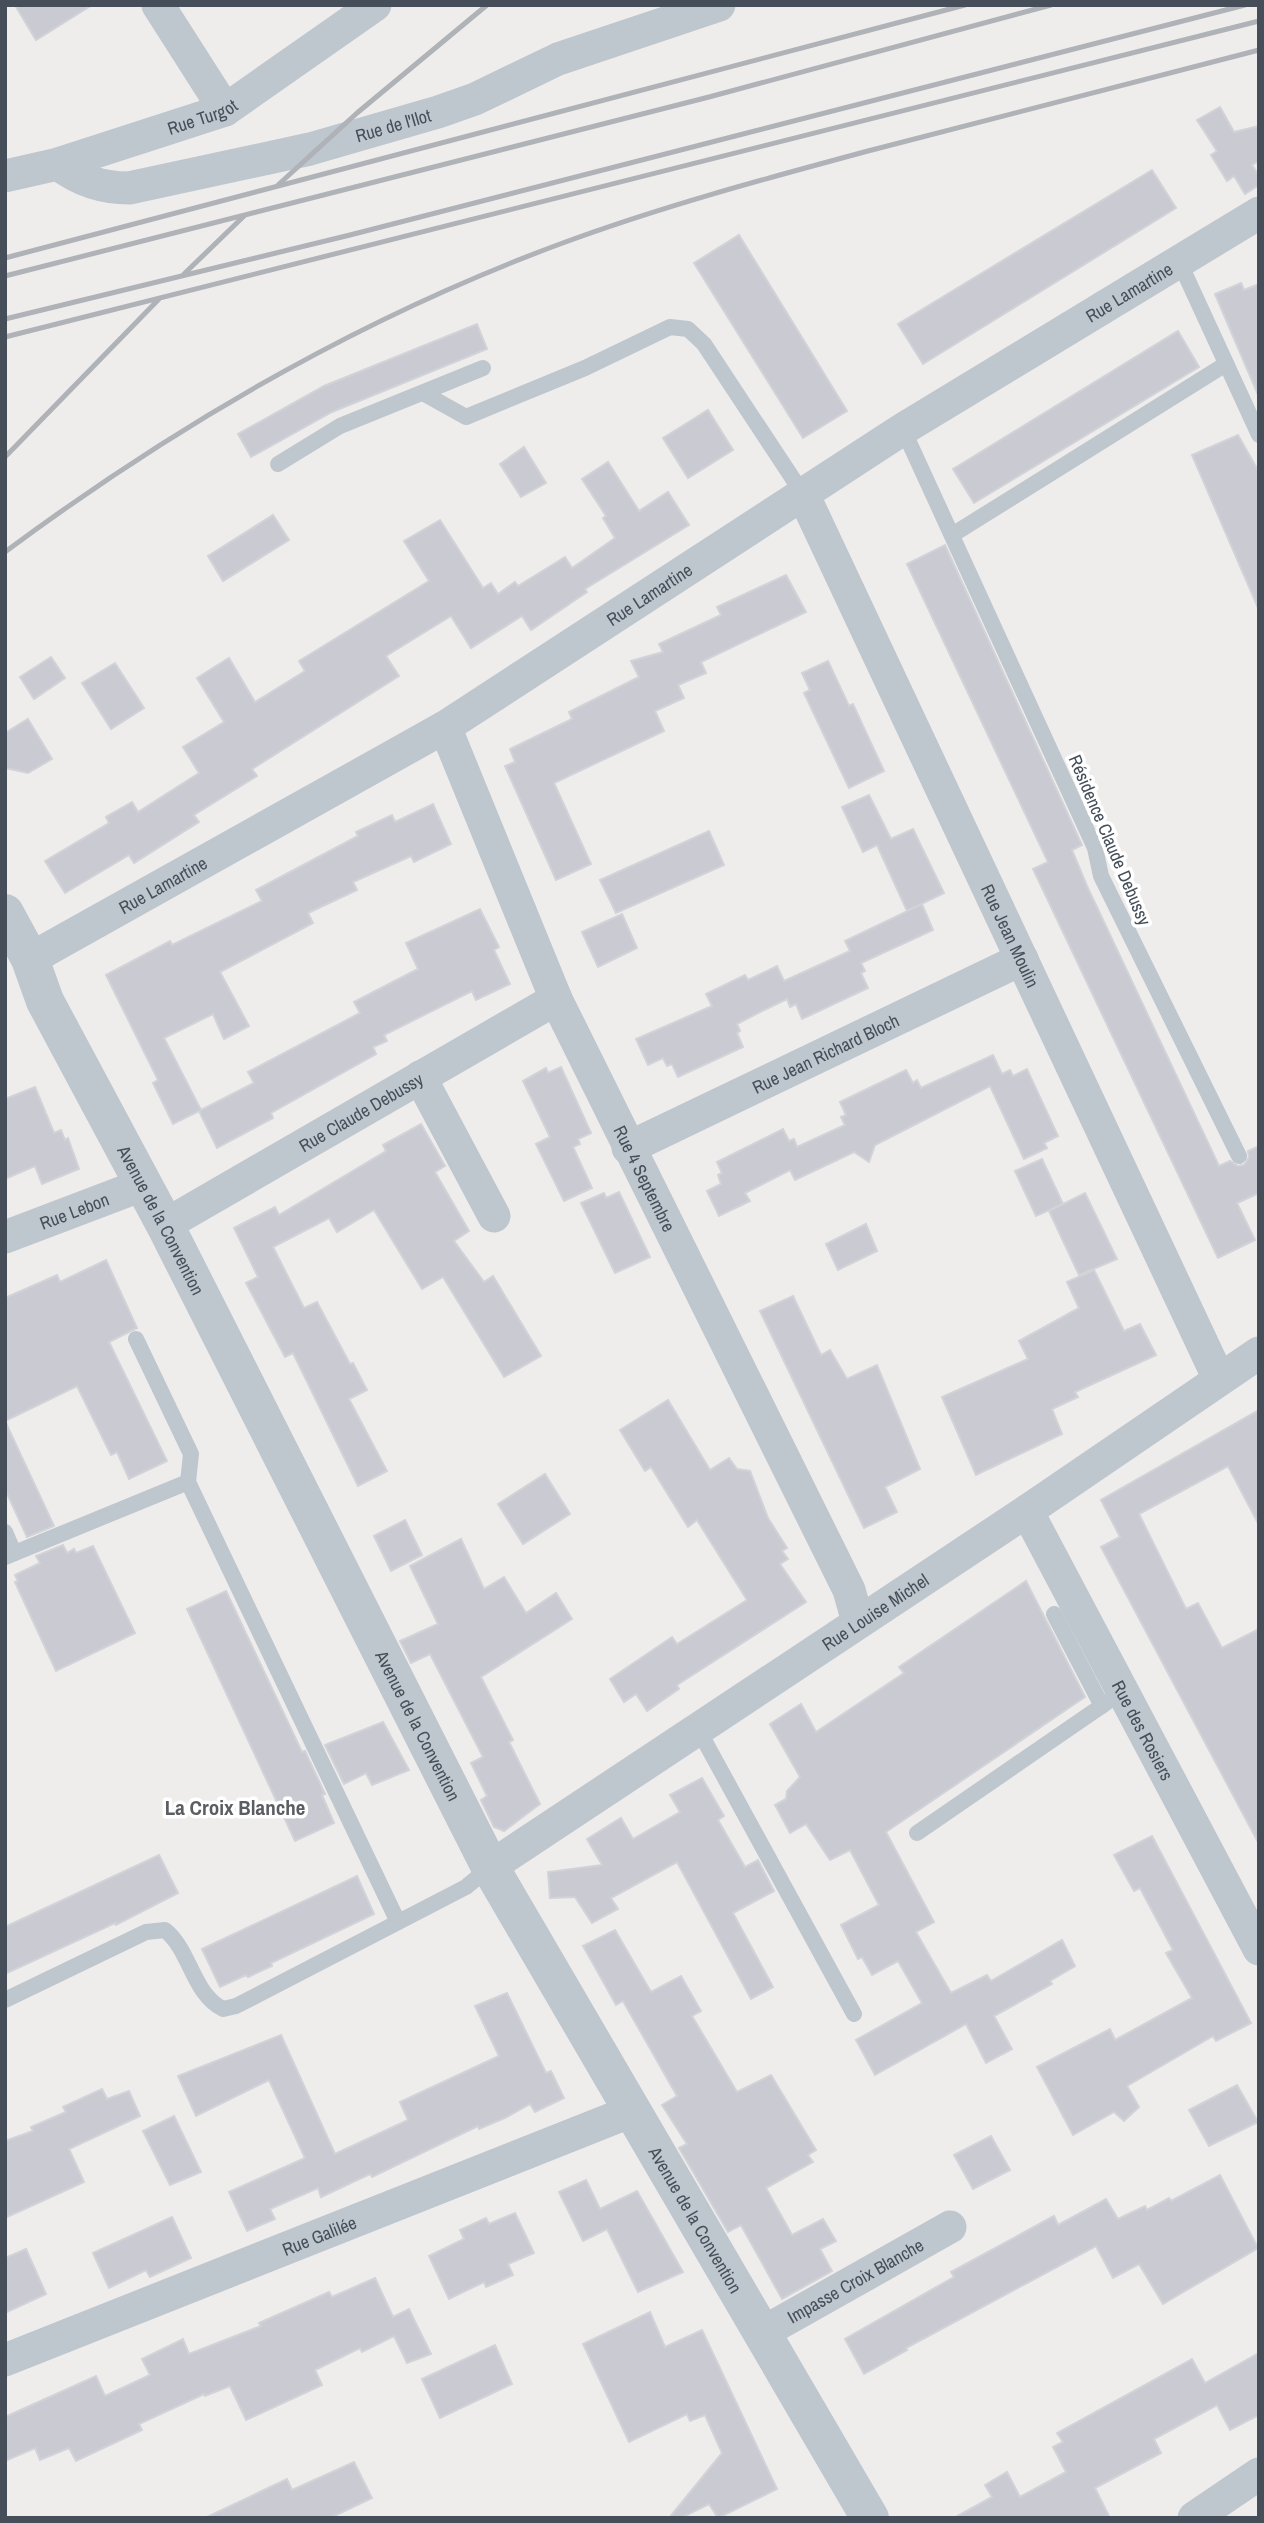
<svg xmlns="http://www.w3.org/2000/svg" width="1264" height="2523" font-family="'Archivo Narrow',sans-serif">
<rect width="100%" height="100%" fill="#efedec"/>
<!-- building -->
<g fill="#cacbd2" stroke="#d1d3d8" stroke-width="2">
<path d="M15,5h77l-56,35z"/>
<path d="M1220,107l14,25 25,-6v35l-7,4 7,11v9l-14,9 -11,-18 -7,5 -16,-26 6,-4 -20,-31z"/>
<path d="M1152,170l24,38 -253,156 -25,-40z"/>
<path d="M739,235l108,176 -44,27 -109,-175z"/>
<path d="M1241,283l3,7 15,-6v113l-44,-103z"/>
<path d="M477,324l10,25 -155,63 -81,45 -13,-23 86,-48z"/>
<path d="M1178,331l21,36 -225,136 -21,-34z"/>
<path d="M708,410l25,40 -45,28 -25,-40z"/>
<path d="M1238,435l21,37v138l-67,-155z"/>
<path d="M524,447l22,36 -25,14 -21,-33z"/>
<path d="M608,462l31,49 29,-19 21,33 -104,64 2,3 -56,38 -9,-14 -51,32 -20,-32 -65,40 13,20 -147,93 5,7 -63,39 5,7 -65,41 -5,-8 -64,38 -20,-32 64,-38 -3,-6 26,-15 6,10 61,-39 -16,-26 41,-25 -27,-44 32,-20 26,44 50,-31 -6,-10 130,-80 -25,-40 36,-21 43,68 8,-5 7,11 17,-12 3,4 47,-29 7,11 43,-30 -12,-20 3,-2 -24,-37z"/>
<path d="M273,515l16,25 -66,41 -15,-25z"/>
<path d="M945,545l137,300 -10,5 15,36 132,280 11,-5 8,5 6,-1 5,-8 -1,-6 11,-5v47l-22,10 18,37 -37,18 -185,-389 15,-7 -141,-298z"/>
<path d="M786,575l20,37 -105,50 5,11 -28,12 6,13 -29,13 9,20 -110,52 37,81 -35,16 -51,-114 10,-4 -5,-13 62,-30 -3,-7 70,-35 -8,-16 32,-9 -4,-8 62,-29 -4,-8z"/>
<path d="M51,657l14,21 -31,21 -14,-22z"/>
<path d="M828,661l21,45 4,-2 31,67 -35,17 -45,-95 6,-3 -8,-17z"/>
<path d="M115,663l29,45 -33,21 -29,-46z"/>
<path d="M28,719l24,40 -24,14 -23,-5v-35z"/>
<path d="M869,795l22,44 22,-10 31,64 -37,18 -30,-66 -14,7 -21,-45z"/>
<path d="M433,804l18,40 -37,18 -3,-6 -58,26 4,8 -49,23 5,10 -93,49 29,54 -25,13 -11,-25 -49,24 37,72 53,-27 -6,-11 112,-59 -6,-11 64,-33 -12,-26 74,-34 19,38 -5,3 16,34 -34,16 -4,-9 -88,44 3,6 -14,6 3,7 -105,59 2,5 -56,30 -18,-37 -26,13 -20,-41 5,-3 -52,-105 64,-34 2,4 90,-44 -6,-11 102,-54 -2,-4 36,-17 3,7z"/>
<path d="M709,831l15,34 -108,48 -16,-33z"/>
<path d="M922,904l11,26 -72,33 4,8 -4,2 7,15 -66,31 -6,-15 -6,3 -3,-8 -25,12 -25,13 3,7 -3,2 6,14 -65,30 -6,-13 -5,2 -4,-8 -15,7 -12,-26 76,-33 -6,-12 39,-19 3,5 29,-14 7,15 66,-30 -5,-10z"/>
<path d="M622,914l15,34 -39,19 -16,-35z"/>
<path d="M993,1055l9,19 8,-4 3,6 14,-7 31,67 -14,7 3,5 -23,11 -34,-73 -115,59 -6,17 -15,-10 -59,28 -5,-10 -45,23 5,8 -31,15 -12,-25 14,-7 -3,-9 4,-2 -5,-11 66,-33 6,12 5,-2 3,8 48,-22 -4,-8 5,-2 -6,-13 66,-32 7,13 4,-3 4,8z"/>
<path d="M561,1067l30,66 -13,6 2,5 -7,3 19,41 -28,13 -28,-57 14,-7 -27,-56 23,-13 2,5z"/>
<path d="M35,1087l19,46 7,-3 4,10 3,-2 11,31 -37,15 -7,-18 -30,13v-80z"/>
<path d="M421,1124l24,42 -10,6 34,59 -15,10 30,41 9,-6 48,80 -37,21 -61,-100 -21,12 -48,-79 -37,22 -8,-14 -56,29 31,61 13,-6 33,62 3,-1 14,27 -18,9 38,72 -29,15 -65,-133 -8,4 -39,-74 12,-6 -24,-49 41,-21 4,8 107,-64 -3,-6z"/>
<path d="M1042,1159l21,45 -27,12 -21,-45z"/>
<path d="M619,1192l31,65 -35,16 -34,-70 23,-10 2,5z"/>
<path d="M1085,1193l32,66 -38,16 -30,-64z"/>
<path d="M866,1224l11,27 -39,19 -12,-26z"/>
<path d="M106,1260l31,68 -28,14 58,119 -38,18 -12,-27 -6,3 -34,-69 -72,35 49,105 -27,11 -22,-48v-191l52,-23 3,7z"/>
<path d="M1094,1270l30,61 16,-7 16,31 -81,37 3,5 -26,12 10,25 -86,41 -34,-78 86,-38 -9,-18 60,-33 -12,-26z"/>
<path d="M793,1296l28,59 9,-5 17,29 30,-14 43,104 -35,18 12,25 -33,16 -104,-217z"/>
<path d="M668,1400l42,70 19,-12 8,11 13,2 18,47 19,30 -5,3 6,8 -8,5 26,38 -129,83 2,4 -32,22 -11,-17 -12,8 -14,-23 62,-42 5,7 70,-44 -50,-80 -9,7 -37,-60 -6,4 -25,-41z"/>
<path d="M1259,1410v115l-31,-59 -89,48 47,95 12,-6 24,45 37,-19v215l-158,-297 19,-10 -19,-37z"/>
<path d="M545,1474l25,40 -47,30 -25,-40z"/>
<path d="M405,1520l17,35 -31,16 -17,-35z"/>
<path d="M461,1539l23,50 20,-12 22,36 30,-20 16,26 -91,58 32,63 -4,2 31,62 -36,27 -10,-4 -13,-27 6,-4 -16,-33 12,-6 -53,-103 -19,9 -11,-22 38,-17 -28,-58z"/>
<path d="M63,1545l4,8 7,-4 2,4 17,-7 42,87 -79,38 -41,-89 3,-1 -3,-6 25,-12 -4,-7z"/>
<path d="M1026,1581l59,116 -199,135 48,90 -18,10 35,61 36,-18 4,6 71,-41 13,26 -25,15 2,3 -58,32 18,33 -26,14 -20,-39 -91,51 -19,-35 66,-37 -24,-42 -26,14 -10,-18 -4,2 -17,-34 38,-20 -29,-55 -20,10 -24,-36 -16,9 -15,-28 11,-6 1,-8 13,-14 -30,-53 31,-20 15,28 88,-59 -5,-6z"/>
<path d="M226,1591l76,161 3,-1 20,43 -3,1 12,28 -39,18 -108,-232z"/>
<path d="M383,1722l26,48 -37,15 -6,-12 -22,11 -19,-39z"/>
<path d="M702,1778l22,38 -6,4 27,47 13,-7 16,31 -41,22 40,74 -22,12 -74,-137 -66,36 7,11 -26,14 -17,-26 -25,1 -2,-26 54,-7 -15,-26 34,-21 12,21 47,-27 -10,-17z"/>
<path d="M1152,1836l99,187 -35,18 -3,-5 -86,50 12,21 -15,14 -10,-9 -41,23 -36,-68 73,-38 5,11 77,-42 -26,-45 7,-3 -33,-62 -6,3 -20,-36z"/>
<path d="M159,1855l19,38 -62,32 -1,-2 -110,51v-47z"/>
<path d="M357,1876l17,38 -103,49 1,3 -24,11 -2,-2 -26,12 -18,-38z"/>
<path d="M615,1930l36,62 30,-16 20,35 -9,5 45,76 34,-17 45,75 -8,5 5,7 -47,26 26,47 31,-16 13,22 -16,8 12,22 -50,28 -41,-74 -13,7 -49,-84 8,-4 -25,-39 15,-9 -54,-95 -7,4 -33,-59z"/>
<path d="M507,1993l39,80 5,-2 13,27 -29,14 -5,-8 -23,13 -28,12 -1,-3 -106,51 -2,-3 -49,23 -3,-9 -48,21 5,10 -28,12 -18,-39 76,-34 -36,-78 -73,36 -18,-40 103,-41 54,119 73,-34 -8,-18 99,-46 -24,-50z"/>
<path d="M1237,2085l21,37 -49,24 -20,-36z"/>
<path d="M102,2089l5,10 22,-8 11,25 -71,33 15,33 -79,36v-77l28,-10 -2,-4 35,-15 -3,-5z"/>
<path d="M174,2116l27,56 -31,13 -27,-54z"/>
<path d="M991,2136l19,34 -37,19 -19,-34z"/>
<path d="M1220,2175l38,73 -95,56 -24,-40 -26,14 -17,-32 -190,102 1,2 -43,24 -19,-35 109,-62 -3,-5 103,-56 4,9 48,-26 12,20 27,-13 2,4 22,-12 2,3z"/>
<path d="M586,2180l14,29 37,-18 46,81 -45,20 -31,-63 -24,12 -24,-49z"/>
<path d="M515,2213l19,40 -26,11 5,11 -27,12 -2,-5 -35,17 -20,-43 35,-17 -4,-9 26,-12 3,6z"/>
<path d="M172,2217l19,41 -41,19 -4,-7 -37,18 -16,-35z"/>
<path d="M26,2249l20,45 -41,19v-55z"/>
<path d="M375,2278l18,39 16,-8 22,45 -24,9 -13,-27 -32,16 -2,-4 -45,22 7,15 -76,35 -16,-34 -25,10 -1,-2 -65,30 3,6 -66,31 -7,-13 -29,12 -5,-12 -30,13v-44l91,-41 9,20 45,-21 -8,-16 41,-20 6,15 72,-28 -2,-3 70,-31 3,5z"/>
<path d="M650,2312l15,35 37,-17 75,159 -59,29 -9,-14 -28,14h-12l53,-65 -17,-38 -15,6 -3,-7 -58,28 -46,-98z"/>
<path d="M495,2345l17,39 -72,34 -18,-39z"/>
<path d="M1259,2353v62l-29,15 -13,-25 -63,34 7,14 -66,35 15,30h-156l38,-21 -7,-12 22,-13 13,25 46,-25 -13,-25 10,-5 -6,-9 135,-74 13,24z"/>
<path d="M354,2462l18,36 -42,20h-125l82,-39 5,11z"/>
</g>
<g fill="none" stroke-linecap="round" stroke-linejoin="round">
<!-- service -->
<g stroke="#bec6ce" stroke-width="16">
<path d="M1179,261l80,174"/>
<path d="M423,393l43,24 119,-49 85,-41 18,2 16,15 99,150"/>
<path d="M903,429l192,419 6,28 138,280"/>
<path d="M278,464l62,-38 143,-58"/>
<path d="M952,535l274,-171"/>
<path d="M136,1339l55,115 -3,28 210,440"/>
<path d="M5,1532l9,21"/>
<path d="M5,1557l183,-75"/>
<path d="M1054,1614l48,92"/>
<path d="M698,1729l156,285"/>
<path d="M917,1833l205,-141"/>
<path d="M5,2000l141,-68 19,-2c26,21 27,63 58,79l13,-3 230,-119 24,-20"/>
</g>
<!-- minor -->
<g stroke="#bec6ce" stroke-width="33">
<path d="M158,5l67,105"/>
<path id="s1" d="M58,164c22,17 44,24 71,24l181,-39 128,-37 37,-13 83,-40 161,-54"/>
<path id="s2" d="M5,176l53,-12 167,-54 150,-105"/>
<path id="s3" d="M803,494l416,885"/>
<path id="s4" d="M445,727l111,272 293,591 9,32"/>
<path id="s5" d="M30,959l415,-232 458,-298 356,-216"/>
<path d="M420,1077l74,139"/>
<path id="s6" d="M628,1148l394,-189"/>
<path id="s7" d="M165,1225l391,-226"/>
<path id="s8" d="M5,1237l137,-52"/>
<path id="s9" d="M1027,1511l232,438"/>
<path id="s10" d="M490,1867l537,-356 232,-158"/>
<path id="s11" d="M762,2333l188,-106"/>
<path id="s12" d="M5,2360l627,-249"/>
<path d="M1194,2518l65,-44"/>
</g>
<!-- tertiary -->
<path stroke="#bec6ce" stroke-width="38" id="s13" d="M5,913l25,46 15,42 120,224 325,642 380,651"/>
<!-- rail -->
<g stroke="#afb2b7" stroke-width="5">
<path d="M278,185l79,-72 130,-108"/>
<path d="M5,258l960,-253"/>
<path d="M184,274l60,-58"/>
<path d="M5,276l704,-179 342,-92"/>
<path d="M5,319l345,-84 895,-230"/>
<path d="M5,337l1254,-316"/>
<path d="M5,457l154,-158"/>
<path d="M5,552c171,-127 355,-234 555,-308 100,-37 204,-65 308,-93 130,-34 260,-68 391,-101"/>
</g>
</g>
<g text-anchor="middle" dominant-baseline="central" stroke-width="7" stroke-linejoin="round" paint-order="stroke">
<!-- street labels -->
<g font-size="18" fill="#464f59" stroke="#fff">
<text stroke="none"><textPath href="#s2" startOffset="206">Rue Turgot</textPath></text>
<text stroke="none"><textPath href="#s1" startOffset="348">Rue de l'Ilot</textPath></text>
<text stroke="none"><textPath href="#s5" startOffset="1286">Rue Lamartine</textPath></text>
<text stroke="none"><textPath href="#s5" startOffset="719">Rue Lamartine</textPath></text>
<text transform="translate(1110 840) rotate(67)">Résidence Claude Debussy</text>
<text stroke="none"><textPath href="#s5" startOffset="152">Rue Lamartine</textPath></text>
<text stroke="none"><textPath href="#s3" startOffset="488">Rue Jean Moulin</textPath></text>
<text stroke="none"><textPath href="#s6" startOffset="219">Rue Jean Richard Bloch</textPath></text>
<text stroke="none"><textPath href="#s7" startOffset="226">Rue Claude Debussy</textPath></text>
<text stroke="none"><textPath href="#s4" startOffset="494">Rue 4 Septembre</textPath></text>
<text stroke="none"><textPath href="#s8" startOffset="74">Rue Lebon</textPath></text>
<text stroke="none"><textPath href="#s13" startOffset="345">Avenue de la Convention</textPath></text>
<text stroke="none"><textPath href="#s10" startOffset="462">Rue Louise Michel</textPath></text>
<text stroke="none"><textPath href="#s13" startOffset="912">Avenue de la Convention</textPath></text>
<text stroke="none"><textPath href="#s9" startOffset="248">Rue des Rosiers</textPath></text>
<text stroke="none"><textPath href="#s13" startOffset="1479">Avenue de la Convention</textPath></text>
<text stroke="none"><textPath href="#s12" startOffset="338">Rue Galilée</textPath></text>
<text stroke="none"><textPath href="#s11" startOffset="107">Impasse Croix Blanche</textPath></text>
</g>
<!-- quarter labels -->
<g font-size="21" font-weight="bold" fill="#5a5d61" stroke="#fff">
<text x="235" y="1807">La Croix Blanche</text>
</g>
</g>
<!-- border -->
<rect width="1264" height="2523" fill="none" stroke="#464f59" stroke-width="14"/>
</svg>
